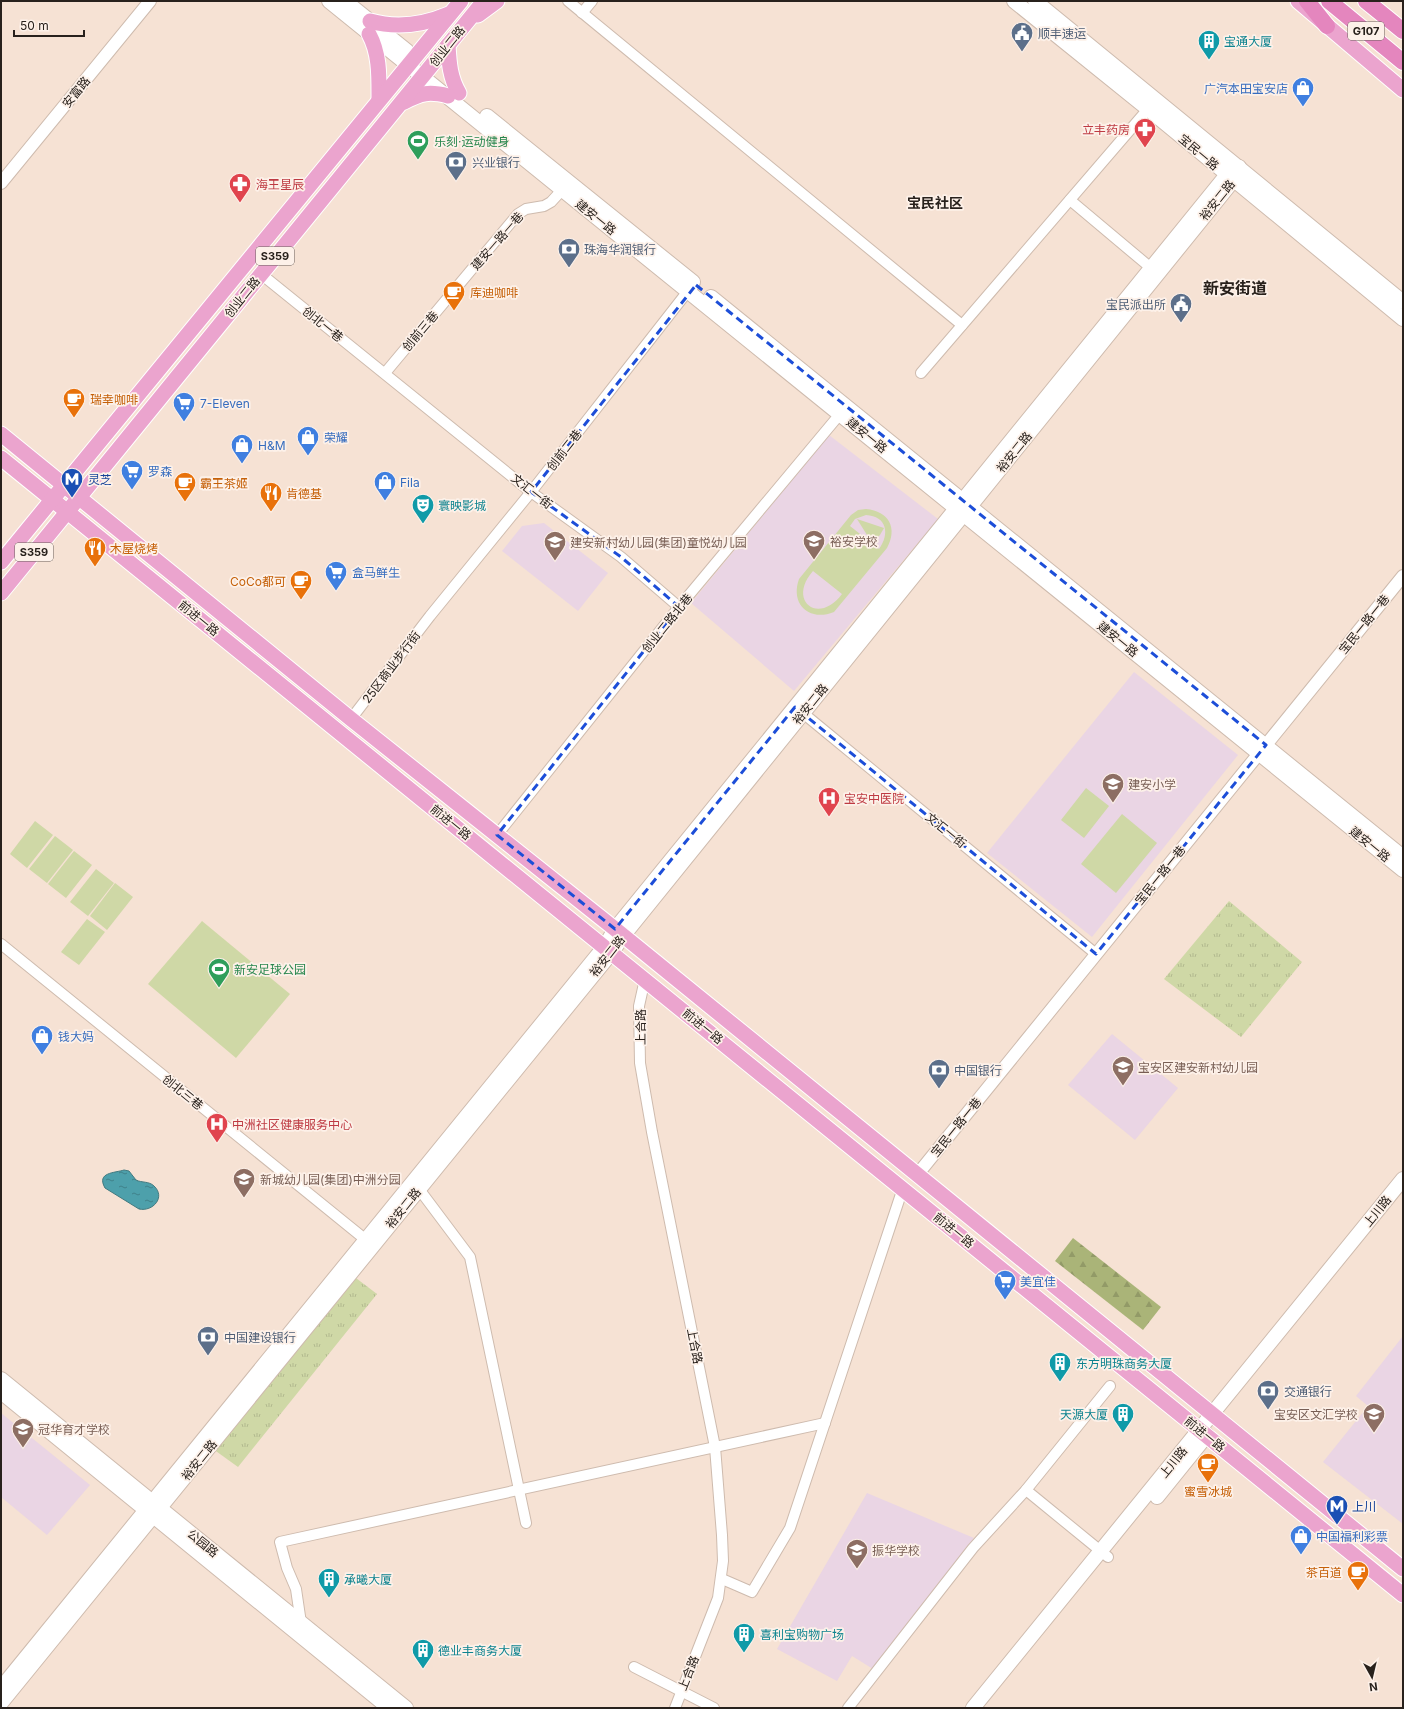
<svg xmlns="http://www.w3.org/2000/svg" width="1404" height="1709" font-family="Inter,'Noto Sans SC',sans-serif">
<defs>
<pattern id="grass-tufts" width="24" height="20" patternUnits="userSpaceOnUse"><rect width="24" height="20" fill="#cfd8a6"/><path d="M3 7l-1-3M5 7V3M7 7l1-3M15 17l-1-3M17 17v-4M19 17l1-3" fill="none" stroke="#b2b98e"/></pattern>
<pattern id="forest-firs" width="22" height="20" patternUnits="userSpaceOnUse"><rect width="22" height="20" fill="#aab478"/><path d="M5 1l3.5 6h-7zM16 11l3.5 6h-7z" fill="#929a67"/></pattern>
<pattern id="water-ripples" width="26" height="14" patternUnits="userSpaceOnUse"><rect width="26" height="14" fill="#4da0ab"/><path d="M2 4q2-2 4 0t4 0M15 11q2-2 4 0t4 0" fill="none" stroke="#40828a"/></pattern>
</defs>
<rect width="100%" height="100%" fill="#f6e2d4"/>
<!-- education -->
<g fill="#ead5e4">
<path d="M829,435l109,84 -144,172 -103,-88z"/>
<path d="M544,523l64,50 -30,38 -76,-60 20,-25z"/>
<path d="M1134,672l104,83 -146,182 -105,-84z"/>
<path d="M1112,1034l66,54 -43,52 -67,-55z"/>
<path d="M1403,1336v188l-80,-62 45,-56 -12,-10z"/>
<path d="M1,1413l89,72 -43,50 -46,-38z"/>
<path d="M867,1493l107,45 -101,131 -21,-13 -15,25 -60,-32z"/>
</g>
<!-- grass -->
<g fill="url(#grass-tufts)">
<path d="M1229,901l73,61 -61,75 -77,-58z"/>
<path d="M352,1275l25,19 -139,173 -25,-18z"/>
</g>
<!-- forest -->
<path fill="url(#forest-firs)" d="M1073,1238l88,69 -18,23 -88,-69z"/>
<!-- pitch -->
<g fill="#cfd8a6" fill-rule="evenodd">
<path d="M866,509c23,2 32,19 21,39l-53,64c-25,10 -44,-8 -35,-33l52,-64 7,-5zM866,515c21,1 24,19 13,34l-29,-23 5,-7zM813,571l29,23c-24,32 -55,6 -29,-23z"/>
<path d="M857,519l27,9 -4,7 -8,8z"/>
<path d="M1086,788l23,18 -25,32 -23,-18z"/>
<path d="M1122,814l35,29 -41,50 -35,-29z"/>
<path d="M35,821l18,14 -26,33 -17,-14z"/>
<path d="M55,836l18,14 -26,33 -18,-14z"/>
<path d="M74,851l18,14 -26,33 -18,-14z"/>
<path d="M96,869l18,14 -26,33 -18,-14z"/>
<path d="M115,883l18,14 -26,33 -17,-14z"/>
<path d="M87,919l18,13 -26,33 -18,-13z"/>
<path d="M202,921l88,73 -54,64 -88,-74z"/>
</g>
<!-- water -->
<path fill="url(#water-ripples)" stroke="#427a80" d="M124,1170l5,1 7,9c6,3 13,1 18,6 12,11 -1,26 -15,23l-34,-21c-9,-16 10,-15 19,-18z"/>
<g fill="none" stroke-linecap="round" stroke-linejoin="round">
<!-- minor casing -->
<g stroke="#cebbae" stroke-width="12">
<g id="minor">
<path d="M568,1l394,324"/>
<path d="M582,13l10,-12"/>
<path d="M1070,200l81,68"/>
<path d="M261,274l270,218 90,65 58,50"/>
<path d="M385,373l133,-159 8,-5 18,-3 7,-4 11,-12"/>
<path d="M921,373l227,-264"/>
<path d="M798,709l298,245"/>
<path d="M351,719l79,-103 101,-124 157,-201 5,-4"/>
<path d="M497,835l182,-228 161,-193"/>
<path d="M1,944l365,296"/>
<path d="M645,979l-6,27 1,57 12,69 63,315 7,88 1,26 -5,37 -43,110"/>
<path d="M416,1185l54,72 56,266"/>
<path d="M1026,1490l82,67"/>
<path d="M722,1579l30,13 38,-64 113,-340"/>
<path d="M301,1623l-5,-34 -9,-21 -7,-26 545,-119"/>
<path d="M634,1667l80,41"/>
<path d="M848,1708l125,-160 53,-58 84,-104"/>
</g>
</g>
<!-- tertiary casing -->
<g stroke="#cebbae" stroke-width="14">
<g id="tertiary">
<path d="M1,183l149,-182"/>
<path d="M917,1175l486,-599"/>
</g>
</g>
<!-- secondary casing -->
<g stroke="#cebbae" stroke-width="16">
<g id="secondary">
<path d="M329,1l1074,869"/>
<path d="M345,1l62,50"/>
<path d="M1014,1l134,108 255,210"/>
<path d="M1035,1l368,301"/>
<path d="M487,116l206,166"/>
<path d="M711,297l692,560"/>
<path d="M1,1379l405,329"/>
<path d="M1,1392l388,316"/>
<path d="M1157,1497l50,-62"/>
<path d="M1,1688l604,-742 10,-17 606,-747 12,-15h6l1,5 -617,764 -11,16 -611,751"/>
<path d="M973,1708l430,-529"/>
</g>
</g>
<!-- primary casing -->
<g stroke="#fff" stroke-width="17">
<g id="primary">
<path d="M1298,1l105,89"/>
<path d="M478,15l19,-14"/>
<path d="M370,21c28,8 53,4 79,-7"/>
<path d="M369,34c11,20 10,43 10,66"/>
<path d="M448,45c1,18 2,33 11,48"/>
<path d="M404,102c17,-9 25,-11 44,-6"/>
<path d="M1,434l350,285 264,210 788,640"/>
<path d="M1,458l1402,1137"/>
<path d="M1,562l460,-561"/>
<path d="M1,593l483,-592"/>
</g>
</g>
<!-- trunk casing -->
<g stroke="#fff" stroke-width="18">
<g id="trunk">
<path d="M1307,1l20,25"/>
<path d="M1329,1l74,61"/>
<path d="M1366,1l37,30"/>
</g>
</g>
<!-- minor -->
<use href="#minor" stroke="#fff" stroke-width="10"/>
<!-- tertiary -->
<use href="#tertiary" stroke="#fff" stroke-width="12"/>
<!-- secondary -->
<use href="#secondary" stroke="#fff" stroke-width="14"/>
<!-- primary -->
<use href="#primary" stroke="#eba4ce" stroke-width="15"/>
<!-- trunk -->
<use href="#trunk" stroke="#e486be" stroke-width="16"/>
</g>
<!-- marked area -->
<path fill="none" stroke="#1d4ed8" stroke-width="3" stroke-dasharray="8 5" stroke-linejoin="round" d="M696,285l570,460 -170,209 -301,-247 -180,222 -118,-94 182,-228 -58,-50 -90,-65z"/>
<!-- icons -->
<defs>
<g id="civic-pin" transform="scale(1.15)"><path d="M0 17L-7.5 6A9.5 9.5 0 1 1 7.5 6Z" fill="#5c6f8a" stroke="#fdf1e9"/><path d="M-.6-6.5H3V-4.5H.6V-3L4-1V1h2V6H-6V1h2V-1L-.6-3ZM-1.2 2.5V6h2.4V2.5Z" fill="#fff"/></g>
<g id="building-pin" transform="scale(1.15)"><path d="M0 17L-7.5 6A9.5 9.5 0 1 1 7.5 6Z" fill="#0f9aa8" stroke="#fdf1e9"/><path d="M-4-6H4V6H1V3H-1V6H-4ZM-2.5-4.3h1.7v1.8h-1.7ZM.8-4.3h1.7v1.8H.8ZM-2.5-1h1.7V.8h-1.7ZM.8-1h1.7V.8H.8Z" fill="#fff"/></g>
<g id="shop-pin" transform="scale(1.15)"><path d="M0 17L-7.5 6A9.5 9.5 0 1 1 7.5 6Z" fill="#3f7fe0" stroke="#fdf1e9"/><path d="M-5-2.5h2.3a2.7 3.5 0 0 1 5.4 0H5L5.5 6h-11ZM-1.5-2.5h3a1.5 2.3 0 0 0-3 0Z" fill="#fff"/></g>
<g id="pharmacy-pin" transform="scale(1.15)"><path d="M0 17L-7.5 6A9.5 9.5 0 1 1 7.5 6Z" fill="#e0444e" stroke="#fdf1e9"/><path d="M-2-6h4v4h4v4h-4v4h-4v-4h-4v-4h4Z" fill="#fff"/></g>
<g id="stadium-pin" transform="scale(1.15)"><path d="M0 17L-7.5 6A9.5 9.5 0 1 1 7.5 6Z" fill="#2e9e5b" stroke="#fdf1e9"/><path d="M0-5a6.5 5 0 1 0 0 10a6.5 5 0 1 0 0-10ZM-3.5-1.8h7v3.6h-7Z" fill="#fff"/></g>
<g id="bank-pin" transform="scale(1.15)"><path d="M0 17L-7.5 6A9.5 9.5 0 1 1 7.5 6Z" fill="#5c6f8a" stroke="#fdf1e9"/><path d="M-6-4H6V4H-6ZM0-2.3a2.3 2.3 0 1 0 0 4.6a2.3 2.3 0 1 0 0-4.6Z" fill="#fff"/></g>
<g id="cafe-pin" transform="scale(1.15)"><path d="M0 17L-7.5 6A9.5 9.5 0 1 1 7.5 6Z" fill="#e8710a" stroke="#fdf1e9"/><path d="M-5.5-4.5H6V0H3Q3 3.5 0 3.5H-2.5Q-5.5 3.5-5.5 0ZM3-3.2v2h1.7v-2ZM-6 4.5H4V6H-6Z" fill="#fff"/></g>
<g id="supermarket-pin" transform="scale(1.15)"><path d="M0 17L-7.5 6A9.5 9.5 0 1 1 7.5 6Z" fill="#3f7fe0" stroke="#fdf1e9"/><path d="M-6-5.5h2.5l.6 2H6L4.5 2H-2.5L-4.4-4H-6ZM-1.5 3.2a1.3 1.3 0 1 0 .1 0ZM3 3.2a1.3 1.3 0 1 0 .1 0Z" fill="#fff"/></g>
<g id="metro-pin" transform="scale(1.15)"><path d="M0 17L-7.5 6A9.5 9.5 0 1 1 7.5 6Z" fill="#1a4fb4" stroke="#fdf1e9"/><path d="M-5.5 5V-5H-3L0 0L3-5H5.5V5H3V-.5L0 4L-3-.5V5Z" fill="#fff"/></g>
<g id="restaurant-pin" transform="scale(1.15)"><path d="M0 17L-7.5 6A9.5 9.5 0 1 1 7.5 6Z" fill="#e8710a" stroke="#fdf1e9"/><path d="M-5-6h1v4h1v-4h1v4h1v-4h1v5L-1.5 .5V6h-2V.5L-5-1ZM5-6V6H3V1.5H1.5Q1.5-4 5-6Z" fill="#fff"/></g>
<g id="theatre-pin" transform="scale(1.15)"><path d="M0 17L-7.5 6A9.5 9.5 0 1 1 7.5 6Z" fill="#0f9aa8" stroke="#fdf1e9"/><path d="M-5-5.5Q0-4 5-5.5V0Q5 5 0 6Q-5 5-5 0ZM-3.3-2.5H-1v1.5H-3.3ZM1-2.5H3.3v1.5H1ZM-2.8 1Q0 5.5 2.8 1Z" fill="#fff"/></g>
<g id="school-pin" transform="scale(1.15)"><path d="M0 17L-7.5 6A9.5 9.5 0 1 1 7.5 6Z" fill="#8d6e63" stroke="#fdf1e9"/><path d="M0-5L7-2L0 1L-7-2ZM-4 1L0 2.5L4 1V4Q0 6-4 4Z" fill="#fff"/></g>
<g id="hospital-pin" transform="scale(1.15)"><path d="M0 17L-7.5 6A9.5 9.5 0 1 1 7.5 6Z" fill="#e0444e" stroke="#fdf1e9"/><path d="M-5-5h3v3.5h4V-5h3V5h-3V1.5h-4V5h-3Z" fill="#fff"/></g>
</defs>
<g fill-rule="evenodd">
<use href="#civic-pin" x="1022" y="33"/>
<use href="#building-pin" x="1209" y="41"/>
<use href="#shop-pin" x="1303" y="88"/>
<use href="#pharmacy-pin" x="1145" y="129"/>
<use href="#stadium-pin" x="418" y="141"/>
<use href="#bank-pin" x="456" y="162"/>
<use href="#pharmacy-pin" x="240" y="184"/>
<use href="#bank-pin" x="569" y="249"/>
<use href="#cafe-pin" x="454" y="292"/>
<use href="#civic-pin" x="1181" y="304"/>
<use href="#cafe-pin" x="74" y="399"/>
<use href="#supermarket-pin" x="184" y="403"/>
<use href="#shop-pin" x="308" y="437"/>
<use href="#shop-pin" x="242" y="445"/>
<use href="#supermarket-pin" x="132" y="471"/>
<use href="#metro-pin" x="72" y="479"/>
<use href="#shop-pin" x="385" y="482"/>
<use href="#cafe-pin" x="185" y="483"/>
<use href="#restaurant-pin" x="271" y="493"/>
<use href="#theatre-pin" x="423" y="505"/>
<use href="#school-pin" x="814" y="541"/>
<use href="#school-pin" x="555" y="542"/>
<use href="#restaurant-pin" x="95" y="548"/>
<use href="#supermarket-pin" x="336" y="572"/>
<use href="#cafe-pin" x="301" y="581"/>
<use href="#school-pin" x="1113" y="784"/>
<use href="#hospital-pin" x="829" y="798"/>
<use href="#stadium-pin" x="219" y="969"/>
<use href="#shop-pin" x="42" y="1036"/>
<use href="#school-pin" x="1123" y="1067"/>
<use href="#bank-pin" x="939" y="1070"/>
<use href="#hospital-pin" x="217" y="1124"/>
<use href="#school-pin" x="244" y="1179"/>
<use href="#supermarket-pin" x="1005" y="1281"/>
<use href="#bank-pin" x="208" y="1337"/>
<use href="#building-pin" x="1060" y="1363"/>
<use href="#bank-pin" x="1268" y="1391"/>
<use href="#building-pin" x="1123" y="1414"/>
<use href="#school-pin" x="1374" y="1414"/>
<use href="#school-pin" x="23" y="1429"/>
<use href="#cafe-pin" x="1208" y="1464"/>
<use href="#metro-pin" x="1337" y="1506"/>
<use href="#shop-pin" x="1301" y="1536"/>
<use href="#school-pin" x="857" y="1550"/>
<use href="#cafe-pin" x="1358" y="1572"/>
<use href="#building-pin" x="329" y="1579"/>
<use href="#building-pin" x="744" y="1634"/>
<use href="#building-pin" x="423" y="1650"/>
</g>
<g text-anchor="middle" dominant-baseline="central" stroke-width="3.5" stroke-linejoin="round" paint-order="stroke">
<!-- shield labels -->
<g fill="#fdf1e9" stroke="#685f5a" stroke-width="1">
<rect x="1348" y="22" width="36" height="18" rx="3"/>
<rect x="256" y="247" width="38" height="18" rx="3"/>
<rect x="15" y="543" width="38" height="18" rx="3"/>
</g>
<g font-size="11" font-weight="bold" fill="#28211c">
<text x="1366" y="31">G107</text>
<text x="275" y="256">S359</text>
<text x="34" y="552">S359</text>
</g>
<!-- service labels -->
<g font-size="12" fill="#4e5e75" stroke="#fdf1e9" text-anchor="start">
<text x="1038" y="33">顺丰速运</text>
<text x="472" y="162">兴业银行</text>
<text x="584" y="249">珠海华润银行</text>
<text x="1166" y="304" text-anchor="end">宝民派出所</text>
<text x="954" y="1070">中国银行</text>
<text x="224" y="1337">中国建设银行</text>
<text x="1284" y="1391">交通银行</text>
</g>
<!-- culture labels -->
<g font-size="12" fill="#0d838f" stroke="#fdf1e9" text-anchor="start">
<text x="1224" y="41">宝通大厦</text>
<text x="438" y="505">寰映影城</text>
<text x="1076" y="1363">东方明珠商务大厦</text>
<text x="1108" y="1414" text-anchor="end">天源大厦</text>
<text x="344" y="1579">承曦大厦</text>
<text x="760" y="1634">喜利宝购物广场</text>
<text x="438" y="1650">德业丰商务大厦</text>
</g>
<!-- street labels -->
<g font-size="12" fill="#28211c" stroke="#fdf1e9">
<text transform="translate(447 46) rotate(-51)">创业二路</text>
<text transform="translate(76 92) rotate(-51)">安富路</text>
<text transform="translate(1199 152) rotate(40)">宝民一路</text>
<text transform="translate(1217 200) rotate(-51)">裕安二路</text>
<text transform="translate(596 217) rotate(39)">建安一路</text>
<text transform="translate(497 241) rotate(-49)">建安一路一巷</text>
<text transform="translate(242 297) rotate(-51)">创业二路</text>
<text transform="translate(323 324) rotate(39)">创北一巷</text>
<text transform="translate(420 331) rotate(-50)">创前三巷</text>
<text transform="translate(867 435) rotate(39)">建安一路</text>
<text transform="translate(564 450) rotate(-52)">创前二巷</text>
<text transform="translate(1014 452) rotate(-51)">裕安二路</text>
<text transform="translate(532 491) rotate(38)">文汇一街</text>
<text transform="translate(199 618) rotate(39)">前进一路</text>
<text transform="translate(667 623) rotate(-51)">创业二路北巷</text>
<text transform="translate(1364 624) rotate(-51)">宝民一路一巷</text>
<text transform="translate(1118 639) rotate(39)">建安一路</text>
<text transform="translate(391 667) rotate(-53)">25区商业步行街</text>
<text transform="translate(810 704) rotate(-51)">裕安二路</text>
<text transform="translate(451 822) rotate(39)">前进一路</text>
<text transform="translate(946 830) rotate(39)">文汇一街</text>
<text transform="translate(1370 844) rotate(39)">建安一路</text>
<text transform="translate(1160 875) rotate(-51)">宝民一路一巷</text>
<text transform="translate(607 956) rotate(-52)">裕安二路</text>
<text transform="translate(703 1026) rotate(39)">前进一路</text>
<text transform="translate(640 1027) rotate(-90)">上合路</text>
<text transform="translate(183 1092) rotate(39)">创北三巷</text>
<text transform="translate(956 1127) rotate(-51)">宝民一路一巷</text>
<text transform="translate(403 1208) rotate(-51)">裕安二路</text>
<text transform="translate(1377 1211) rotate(-51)">上川路</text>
<text transform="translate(954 1230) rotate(39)">前进一路</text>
<text transform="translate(695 1346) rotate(79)">上合路</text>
<text transform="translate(1205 1434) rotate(39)">前进一路</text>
<text transform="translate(199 1460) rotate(-51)">裕安二路</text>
<text transform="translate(1173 1462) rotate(-51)">上川路</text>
<text transform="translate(203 1543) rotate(39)">公园路</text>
<text transform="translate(688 1673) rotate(-68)">上合路</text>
</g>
<!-- shop labels -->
<g font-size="12" fill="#366cbe" stroke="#fdf1e9" text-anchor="start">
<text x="1288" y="88" text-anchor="end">广汽本田宝安店</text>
<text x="200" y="403">7-Eleven</text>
<text x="324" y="437">荣耀</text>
<text x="258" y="445">H&amp;M</text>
<text x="148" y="471">罗森</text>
<text x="400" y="482">Fila</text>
<text x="352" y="572">盒马鲜生</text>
<text x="58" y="1036">钱大妈</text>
<text x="1020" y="1281">美宜佳</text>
<text x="1316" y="1536">中国福利彩票</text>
</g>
<!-- health labels -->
<g font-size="12" fill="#be3a42" stroke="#fdf1e9" text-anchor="start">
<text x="1130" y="129" text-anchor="end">立丰药房</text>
<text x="256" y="184">海王星辰</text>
<text x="844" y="798">宝安中医院</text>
<text x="232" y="1124">中洲社区健康服务中心</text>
</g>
<!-- leisure labels -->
<g font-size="12" fill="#27864d" stroke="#fdf1e9" text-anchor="start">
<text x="434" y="141">乐刻·运动健身</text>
<text x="234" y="969">新安足球公园</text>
</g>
<!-- food labels -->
<g font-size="12" fill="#c56008" stroke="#fdf1e9" text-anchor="start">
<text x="470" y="292">库迪咖啡</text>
<text x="90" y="399">瑞幸咖啡</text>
<text x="200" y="483">霸王茶姬</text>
<text x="286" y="493">肯德基</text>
<text x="110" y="548">木屋烧烤</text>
<text x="286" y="581" text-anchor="end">CoCo都可</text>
<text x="1208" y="1491" text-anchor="middle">蜜雪冰城</text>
<text x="1342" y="1572" text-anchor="end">茶百道</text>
</g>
<!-- transit labels -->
<g font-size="12" fill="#164399" stroke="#fdf1e9" text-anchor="start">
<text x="88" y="479">灵芝</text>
<text x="1352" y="1506">上川</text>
</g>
<!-- education labels -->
<g font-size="12" fill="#785e54" stroke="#fdf1e9" text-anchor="start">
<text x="830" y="541">裕安学校</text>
<text x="570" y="542">建安新村幼儿园(集团)童悦幼儿园</text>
<text x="1128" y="784">建安小学</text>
<text x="1138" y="1067">宝安区建安新村幼儿园</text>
<text x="260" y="1179">新城幼儿园(集团)中洲分园</text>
<text x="1358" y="1414" text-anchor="end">宝安区文汇学校</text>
<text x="38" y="1429">冠华育才学校</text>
<text x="872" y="1550">振华学校</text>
</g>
<!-- quarter labels -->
<g font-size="14" font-weight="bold" fill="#28211c" stroke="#fdf1e9">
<text x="935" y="202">宝民社区</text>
</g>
<!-- district labels -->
<g font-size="16" font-weight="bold" fill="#28211c" stroke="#fdf1e9">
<text x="1235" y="288">新安街道</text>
</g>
</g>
<!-- border -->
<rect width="1404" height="1709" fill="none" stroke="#28211c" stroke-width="4"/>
<!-- north arrow -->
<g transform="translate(1372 1677) rotate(172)" stroke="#fdf1e9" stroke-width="3" paint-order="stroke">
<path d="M0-3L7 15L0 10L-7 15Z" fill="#28211c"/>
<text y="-6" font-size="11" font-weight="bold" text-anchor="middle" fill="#28211c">N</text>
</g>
<!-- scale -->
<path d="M14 30v6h70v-6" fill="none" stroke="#28211c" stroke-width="2"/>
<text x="20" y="30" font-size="12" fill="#28211c" stroke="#fdf1e9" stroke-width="3" paint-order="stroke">50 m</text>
</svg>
